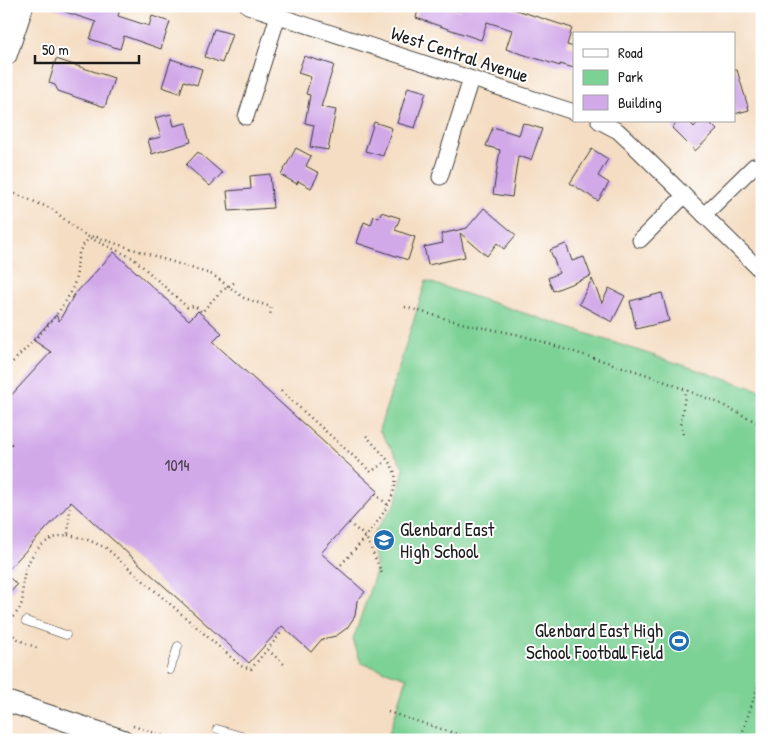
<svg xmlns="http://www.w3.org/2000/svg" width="768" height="746" font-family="'Patrick Hand',sans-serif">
<rect width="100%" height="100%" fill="#fff"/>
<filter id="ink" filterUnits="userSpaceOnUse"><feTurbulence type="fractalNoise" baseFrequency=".02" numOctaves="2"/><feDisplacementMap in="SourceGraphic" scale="10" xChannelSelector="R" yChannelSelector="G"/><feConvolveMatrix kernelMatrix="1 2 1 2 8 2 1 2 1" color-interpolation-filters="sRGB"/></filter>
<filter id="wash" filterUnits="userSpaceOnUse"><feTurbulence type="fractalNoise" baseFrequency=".0096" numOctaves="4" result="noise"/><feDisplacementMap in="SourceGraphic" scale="20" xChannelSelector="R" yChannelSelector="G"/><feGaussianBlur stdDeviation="1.12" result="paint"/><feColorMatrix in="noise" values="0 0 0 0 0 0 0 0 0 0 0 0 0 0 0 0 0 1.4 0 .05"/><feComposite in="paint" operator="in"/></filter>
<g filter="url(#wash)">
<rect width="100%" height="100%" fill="#f4ddc2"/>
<!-- green -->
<path fill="#7cd194" stroke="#4c7658" d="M426,281l336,110v349h-375l20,-62 -46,-15 -8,-23 23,-69 -5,-34 26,-36 7,-33 -25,-38z"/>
<g id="blocks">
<!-- building -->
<g fill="#d1a9e9">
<path d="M54,6h67l-3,10 31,10 3,-10 18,6 -9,27 -37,-13 -4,13 -30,-10 6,-17 -43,-14z"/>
<path d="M419,6h26l14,5 2,-5h43l68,22 -5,17 7,2v21l-14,-4v2l-54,-17 6,-19 -25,-8 -6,18 -65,-22z"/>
<path d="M214,29l18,5 -10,29 -17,-6z"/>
<path d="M304,56l30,9 -13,42 15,3 -8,40 -18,-3 4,-22 -9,-2 5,-28 -4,-1 5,-17 -13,-4z"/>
<path d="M56,59l58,19 -9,29 -47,-16 -3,-6 -6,-2z"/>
<path d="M171,59l31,10 -5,16 -13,-4 -4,12 -18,-6z"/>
<path d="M734,70h3l12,40 -15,4z"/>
<path d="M408,87l18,5 -11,36 -18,-5z"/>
<path d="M171,114l3,12 12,-3 5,19 -39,12 -4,-14 13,-3 -6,-19z"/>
<path d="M678,121h11l5,6 5,-6h9l9,9 -22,21 -23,-23z"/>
<path d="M374,122l18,6 -9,28 -18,-5z"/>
<path d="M523,123l19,6 -11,31 -13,-4 -6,41 -19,-3 7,-44 -14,-4 7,-19 26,8z"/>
<path d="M296,148l15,8 -5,10 13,7 -8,15 -13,-7 -1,3 -16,-9z"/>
<path d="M592,149l16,10 -10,17 11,7 -11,18 -28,-18z"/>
<path d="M198,152l24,21 -12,13 -24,-21z"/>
<path d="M270,174l3,34 -44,3 -2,-20 24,-2 -1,-13z"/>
<path d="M484,208l32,27 -12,14 -7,-6 -10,13 -27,-23 5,24 -37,8 -4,-18 19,-4 -2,-9 26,-6z"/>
<path d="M381,212l19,6 -5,12 20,7 -7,23 -51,-17 7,-21 7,3 3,-9 5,2z"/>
<path d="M566,244l6,17 12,-4 7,19 -38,15 -5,-13 11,-5 -9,-23z"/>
<path d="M114,252l75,68 9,-9 24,22 -9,9 165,149 -57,62 44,39 -8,9 -2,15 -8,12 -11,8 -14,3 -11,13 -29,-26 -33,37 -178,-161 -65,70v-121l6,-7 -6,-5v-38l45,-49 -18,-12 23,-25 3,6 15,-26z"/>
<path d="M592,279l10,24 7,-15 16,8 -13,26 -33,-18z"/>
<path d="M662,293l7,28 -33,8 -6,-28z"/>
<path d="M6,574l11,11 -11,12z"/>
</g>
</g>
</g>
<g filter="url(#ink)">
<use href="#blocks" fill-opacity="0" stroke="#3c3935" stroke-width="1"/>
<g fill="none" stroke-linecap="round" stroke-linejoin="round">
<!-- service casing -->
<g stroke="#3c3935" stroke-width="9">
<g id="service">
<path d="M26,621l40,14"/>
<path d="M170,670l8,-24"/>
<path d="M217,729l24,7"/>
</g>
</g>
<!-- minor casing -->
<g stroke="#3c3935" stroke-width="17">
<g id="minor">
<path d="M248,6l326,106"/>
<path d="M246,117l32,-101"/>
<path d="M599,121l19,10 15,14 129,127"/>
<path d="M440,177l31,-98"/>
<path d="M704,215l50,-49"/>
<path d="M640,240l43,-43"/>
</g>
</g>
<!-- tertiary casing -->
<g stroke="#3c3935" stroke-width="22">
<path id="tertiary" d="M6,701l117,39"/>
</g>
<!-- secondary casing -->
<g stroke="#3c3935" stroke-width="24">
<path id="secondary" d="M6,54l16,-48"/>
</g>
<!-- path -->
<g stroke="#3c3935" stroke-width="2.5" stroke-dasharray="1 4" stroke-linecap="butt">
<path d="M6,190l46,19 23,19 15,10 4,-2 20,7 99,32 31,23 27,9 -1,9"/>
<path d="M405,307l60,17 55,11 128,40 71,28 43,22"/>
<path d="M6,369c24,-26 56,-52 68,-85 7,-19 -2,-31 16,-46l43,20 54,49 8,-1 7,6 17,-19 16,-11"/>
<path d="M281,391l90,81 15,-11"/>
<path d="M683,434l-2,-13 5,-31"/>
<path d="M375,494l13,11"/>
<path d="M349,523l17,14 17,39"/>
<path d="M68,535l18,4 20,9 135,118 10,3 30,-36"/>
<path d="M338,568c17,-19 67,-69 56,-97 -5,-13 -21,-26 -29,-37"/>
<path d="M6,624c5,-6 13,-12 15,-19 3,-7 1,-16 2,-23 3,-25 20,-46 45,-47l2,-29"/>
<path d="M6,629l13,11 20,9"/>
<path d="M268,650l17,15"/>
<path d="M388,712l88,28"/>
<path d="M133,726l43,14"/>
<path d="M740,740l22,-67"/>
</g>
<!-- service -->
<use href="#service" stroke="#fff" stroke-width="8"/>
<!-- minor -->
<use href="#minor" stroke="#fff" stroke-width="15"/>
<!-- tertiary -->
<use href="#tertiary" stroke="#fff" stroke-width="20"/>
<!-- secondary -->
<use href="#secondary" stroke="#fff" stroke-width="22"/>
</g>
</g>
<!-- icons -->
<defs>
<g id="school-disc" transform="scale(1.125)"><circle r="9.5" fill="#1f6fb2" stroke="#fff"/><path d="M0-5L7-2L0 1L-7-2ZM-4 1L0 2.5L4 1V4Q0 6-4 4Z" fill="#fff"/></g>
<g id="stadium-disc" transform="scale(1.125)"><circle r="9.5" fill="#1f6fb2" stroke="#fff"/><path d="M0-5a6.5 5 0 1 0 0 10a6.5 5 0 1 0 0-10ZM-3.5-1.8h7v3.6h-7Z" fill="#fff"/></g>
</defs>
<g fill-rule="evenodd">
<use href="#school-disc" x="384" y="540"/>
<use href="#stadium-disc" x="679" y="641"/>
</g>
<g text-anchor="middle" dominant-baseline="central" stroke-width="4" stroke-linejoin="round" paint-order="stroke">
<!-- number labels -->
<g font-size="16" fill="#493f4f">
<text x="177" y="465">1014</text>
</g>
<!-- street labels -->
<g font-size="19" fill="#1c1c1c" stroke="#fff">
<text transform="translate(460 54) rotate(18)">West Central Avenue</text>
</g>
<!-- poi labels -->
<g font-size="19" fill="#1c1c1c" stroke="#fff" text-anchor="start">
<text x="400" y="529">Glenbard East<tspan x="400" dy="22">High School</tspan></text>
<text x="663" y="630" text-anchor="end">Glenbard East High<tspan x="663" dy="22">School Football Field</tspan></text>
</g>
</g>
<!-- margin -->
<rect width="768" height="746" fill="none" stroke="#fff" stroke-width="25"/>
<!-- legend -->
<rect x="573" y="32" width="162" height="90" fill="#ffffff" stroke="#a4a4a4"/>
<rect x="583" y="49" width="25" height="8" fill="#ffffff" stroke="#a4a4a4"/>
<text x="618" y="58" font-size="15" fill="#1c1c1c">Road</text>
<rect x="583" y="70" width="25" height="15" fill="#7cd194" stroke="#a4a4a4"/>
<text x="618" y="82" font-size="15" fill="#1c1c1c">Park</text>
<rect x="583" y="95" width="25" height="15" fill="#d1a9e9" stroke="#a4a4a4"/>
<text x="618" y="108" font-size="15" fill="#1c1c1c">Building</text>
<!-- scale -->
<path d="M35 55v8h104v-8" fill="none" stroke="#1c1c1c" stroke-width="2.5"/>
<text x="42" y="55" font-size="15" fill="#1c1c1c" stroke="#ffffff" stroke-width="4" paint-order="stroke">50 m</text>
</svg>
